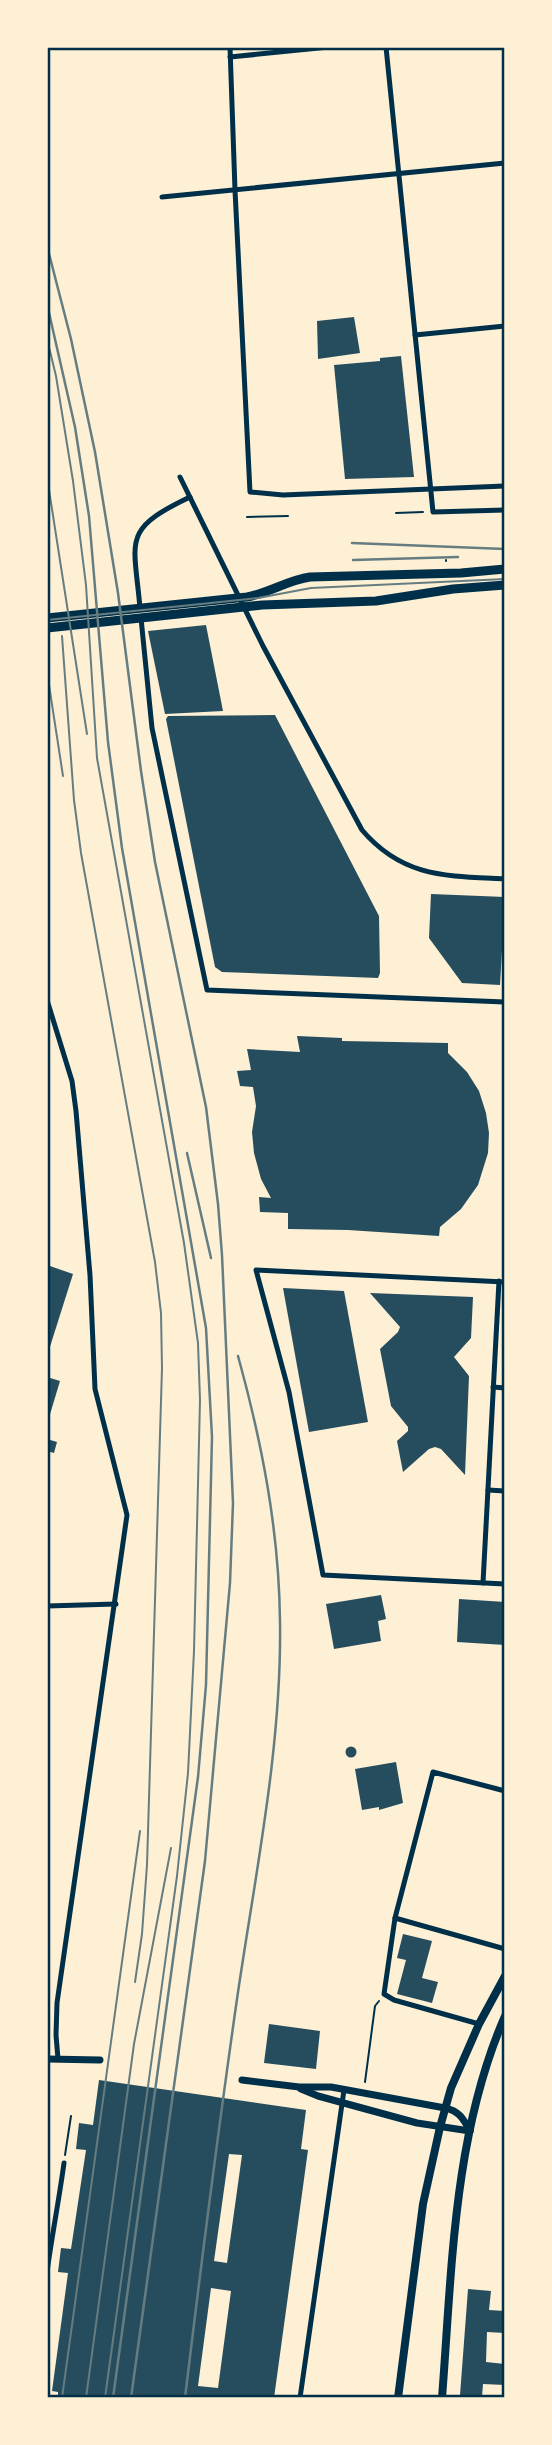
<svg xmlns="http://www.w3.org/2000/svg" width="552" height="2445" font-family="Commissioner,sans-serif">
<rect width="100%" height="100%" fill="#fdf0d5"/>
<!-- building -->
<g fill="#264d5e" fill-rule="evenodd">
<path d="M354,317l6,36 -42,6 -1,-38z"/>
<path d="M401,356l13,121 -69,2 -11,-114 46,-4v-3z"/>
<path d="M206,625l17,86 -58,3 -17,-83z"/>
<path d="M275,715l104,201 1,57 -2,5 -156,-6 -7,-5 -49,-248 2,-3z"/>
<path d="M431,894l74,3 -5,88 -38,-2 -33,-45z"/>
<path d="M297,1036l45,2v3l106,2v10l19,19 12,19 7,22 3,20 -1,20 -10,32 -17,24 -21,18 -1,9 -91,-6 -60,-1v-16l-28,-1 -1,-15 12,1 -10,-19 -7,-26 -2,-21 4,-26 -3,-19 -13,-1 -3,-15 14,-1 -4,-21 53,3z"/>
<path d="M47,1265l26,9 -25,79h-1z"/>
<path d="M283,1288l61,3 24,131 -59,10z"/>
<path d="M370,1293l103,4 -2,41 -17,19 15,19 -4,99 -24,-26 -6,-2 -6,2 -26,23 -6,-31 11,-10v-4l-17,-21 -11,-57 18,-17 2,-5z"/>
<path d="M47,1377l13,4 -12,40h-1z"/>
<path d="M47,1439l10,3 -3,11 -7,-2z"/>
<path d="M381,1595l5,24 -8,2 3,20 -47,8 -8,-45z"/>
<path d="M459,1599l46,3v43l-48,-3z"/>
<circle cx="351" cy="1752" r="5.5"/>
<path d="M396,1762l7,41 -24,7v-3l-17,3 -7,-41z"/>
<path d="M403,1934l29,7 -10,37 16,4 -6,21 -35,-9 9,-34 -9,-2z"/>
<path d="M269,2024l51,7 -4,38 -52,-6z"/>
<path d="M99,2080l207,30 -5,39 7,1 -34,248h-216v-6l-6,-1 16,-118 -10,-1 3,-24 10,1 15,-99 -10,-1 3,-26 14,2zM229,2154l13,1 -15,108 -13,-2zM211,2288l20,3 -13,97 -20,-2z"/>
<path d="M468,2289l23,2 -2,19 16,1v22l-18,-1 -1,30 19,2v21l-22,-1 -1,13 -22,-2z"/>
</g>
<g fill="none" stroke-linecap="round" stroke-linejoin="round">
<!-- path -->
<g stroke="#003049" stroke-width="2">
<path d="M396,513l27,-1"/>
<path d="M247,517l41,-1"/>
<path d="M446,560v1"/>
<path d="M365,2082l10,-76 4,-5"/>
<path d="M65,2155l6,-39"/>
</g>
<!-- minor -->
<g stroke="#003049" stroke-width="5">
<path d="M230,47l5,143 15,302 33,3 222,-9"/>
<path d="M386,47l47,465 72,-2"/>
<path d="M230,57l99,-10"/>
<path d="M162,197l343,-34"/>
<path d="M415,335l90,-9"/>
<path d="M180,477l83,169 99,184c41,48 85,46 143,49"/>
<path d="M140,608c-6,-69 -19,-78 50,-111"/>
<path d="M141,618l11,110 55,262 298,12"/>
<path d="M47,1000l25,81 4,30 14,164 5,114 32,126 -70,488 -1,32 2,24"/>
<path d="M505,1282l-249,-12 33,122 34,183 182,9"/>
<path d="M493,1387l12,1"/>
<path d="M488,1490l17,1"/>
<path d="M483,1583l16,-302"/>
<path d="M47,1606l69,-2"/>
<path d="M505,1791l-72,-19 -38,146 110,31"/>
<path d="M395,1918l-11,76 10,6 85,24"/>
<path d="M47,2272c5,-37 12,-72 17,-109"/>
<path d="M300,2398l44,-308"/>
</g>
<!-- tertiary -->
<g stroke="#003049" stroke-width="7">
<path d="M47,2059l53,1"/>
<path d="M242,2080l57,7h32l114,21c14,3 18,10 25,23"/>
<path d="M301,2089l17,7 99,27 53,8"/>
</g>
<!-- secondary -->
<g stroke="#003049" stroke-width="8">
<path d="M398,2398l25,-194 17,-77 11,-39 28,-64 26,-48"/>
<path d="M442,2398c10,-128 11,-263 63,-382"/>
</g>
<!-- primary -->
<g stroke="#003049" stroke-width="9">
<path d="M47,618l200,-21c22,-4 41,-17 63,-20l151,-4 44,-4"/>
<path d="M47,628l215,-23 114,-4 77,-12 52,-4"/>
</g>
<!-- tram -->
<g stroke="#657d81" stroke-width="2">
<path d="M47,339l9,37 17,105 13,104 11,173 87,485 14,100 2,57 -6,251 -6,122 -11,103 -72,522"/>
<path d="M47,477l40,257"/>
<path d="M47,620l211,-22 53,-10 194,-9"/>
<path d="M62,636l12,164 7,53 74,409 6,51 1,55 -15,497 -5,69 -7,48"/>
<path d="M47,672l16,104"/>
<path d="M62,2398l78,-567"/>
<path d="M86,2398l48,-354 37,-196"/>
</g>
<!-- rail -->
<g stroke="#657d81" stroke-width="2.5">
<path d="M47,246l24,93 24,113 23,141 23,178 14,91 51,245 12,97 4,51 11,248 -3,80 -25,278 -74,537"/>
<path d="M47,304l28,123 14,89 19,226 14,106 84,480 6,109 -6,248 -8,92 -85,621"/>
<path d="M352,543l153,6"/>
<path d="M353,560l105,-3"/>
<path d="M187,1153l24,105"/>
<path d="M185,2398c16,-133 33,-266 52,-399 18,-124 45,-252 43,-378 -1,-91 -18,-178 -42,-265"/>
</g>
</g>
<!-- border -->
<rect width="552" height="2445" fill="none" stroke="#fdf0d5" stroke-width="98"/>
<rect x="49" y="49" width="454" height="2347" fill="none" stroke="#003049" stroke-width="2.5"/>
</svg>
